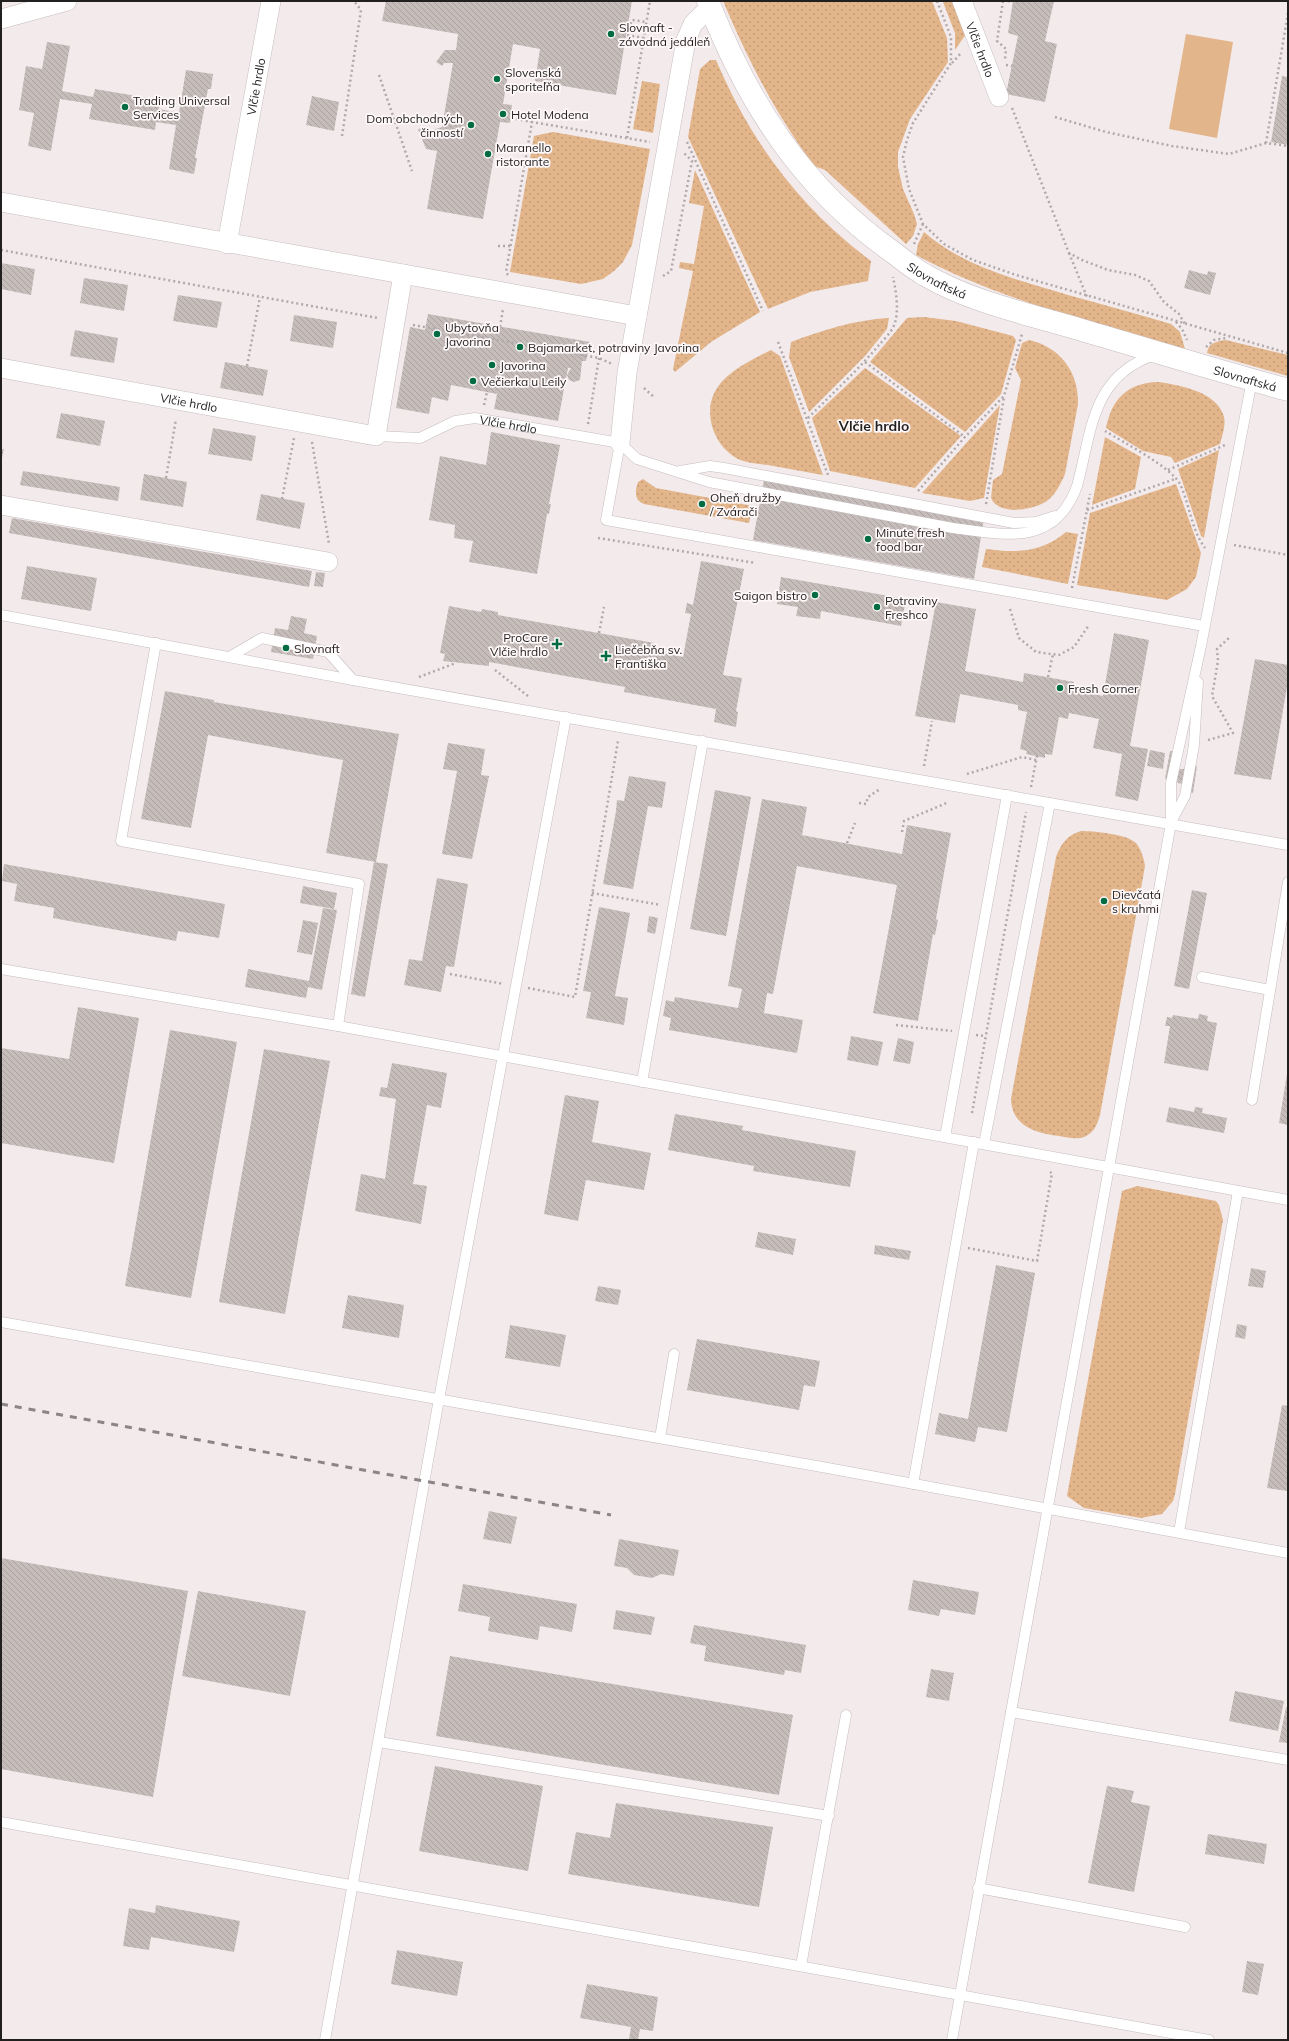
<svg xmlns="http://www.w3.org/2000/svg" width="1289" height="2041" font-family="Mulish,sans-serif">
<defs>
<pattern id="grass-dots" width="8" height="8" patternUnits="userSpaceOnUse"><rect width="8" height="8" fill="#e3b58a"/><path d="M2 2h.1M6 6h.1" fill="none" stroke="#c29b77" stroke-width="1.8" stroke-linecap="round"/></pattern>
<pattern id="building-back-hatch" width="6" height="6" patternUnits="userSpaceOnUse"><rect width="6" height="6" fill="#c6bdbb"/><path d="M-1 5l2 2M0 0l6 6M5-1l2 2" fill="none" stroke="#aaa2a0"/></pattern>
</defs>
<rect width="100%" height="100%" fill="#f3eaec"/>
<!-- grass -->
<g fill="url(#grass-dots)">
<path d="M723,1h209l15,37 1,24 -38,57 -12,33v15l5,22 11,25 3,10 -4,12 -7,8 -81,-74 -11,-4c-40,-55 -65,-104 -91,-165z"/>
<path d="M954,1l12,33 -11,16v-17l-12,-31z"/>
<path d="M710,60h6c35,82 83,147 155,201l-3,20 -58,11 -42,17 -80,-172 12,-68z"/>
<path d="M642,81l18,3 -7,49 -20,-4z"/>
<path d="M553,132l97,17 -18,96 -9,17 -9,9 -11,8 -22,5 -71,-12 24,-136z"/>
<path d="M695,170l65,142 -49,30 -36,30 -2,-3 20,-98 -14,-3 1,-6 14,2 10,-58 -15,-3z"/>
<path d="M924,232c40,35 94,48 144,63 34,9 69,19 103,29l9,8 5,17c-91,-26 -185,-49 -269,-94l2,-11z"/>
<path d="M924,317l32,4 57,15 3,4 -15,54 -36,38 -95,-70 37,-44z"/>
<path d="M889,318l-2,11 -22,27 -56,56 -20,-55 2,-15c32,-12 63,-22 98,-24z"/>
<path d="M1029,340c31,7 50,32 49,64l-13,70c-4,9 -9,20 -17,26 -11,9 -40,14 -51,5 -3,-1 -5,-5 -6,-7l2,-18 9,-6 19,-94 -6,-12 7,-25z"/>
<path d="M1226,340l62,15v21l-81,-23c1,-10 10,-12 19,-13z"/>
<path d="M771,350l9,6 43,119c-19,-3 -37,-7 -55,-10 -10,-1 -21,-2 -30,-6 -13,-7 -22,-19 -26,-33 -11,-43 28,-60 59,-76z"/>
<path d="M865,368l96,68 -46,52 -85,-17 -18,-53z"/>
<path d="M1158,382c22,3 60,10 66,35 2,8 -2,19 -4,27l-45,19 -4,-6 -28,-6 -37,-23c6,-30 22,-45 52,-46z"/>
<path d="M1000,405l-16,93 -14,3 -48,-8z"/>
<path d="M1105,437l36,20 -6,32 -43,16z"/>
<path d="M1219,450l-15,88 -3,-2 -23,-67z"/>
<path d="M643,479l13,9 97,18 -4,17 -105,-19c-10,-4 -9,-13 -6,-22z"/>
<path d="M1176,484l25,69 -5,24 -9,12 -20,11 -90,-15 13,-72z"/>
<path d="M1066,532l12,2 -10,50 -86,-17 4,-18c30,4 55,4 80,-17z"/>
<path d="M1081,831c12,0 46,3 55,12 5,6 8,16 9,23l-45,249c-3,10 -6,18 -16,22 -8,3 -17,0 -25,-1 -22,-3 -47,-9 -48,-37l45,-242c5,-13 11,-22 25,-26z"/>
<path d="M1137,1186l79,15 3,4 4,15 -48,274 -2,7 -11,13 -21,4 -57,-10 -17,-12 55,-305z"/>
</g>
<!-- pitch -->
<path fill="#e3b58a" d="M1186,34l47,8 -16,96 -48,-9z"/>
<!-- building -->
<g fill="url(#building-back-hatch)">
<path d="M386,1h246l-16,94 -81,-14 5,-32 -27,-5 -10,60 9,1 -2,18 -10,-1 -17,97 -56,-10 10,-58 -11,-2 -8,-20 7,-2 2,5 15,-5 11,-64h-9l-2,3 -6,-4 9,-12h11l2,-16 -76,-13z"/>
<path d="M1013,1h41l-9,40 12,3 -12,58 -39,-8 12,-58 -10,-3z"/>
<path d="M47,42l23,4 -8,45 31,6 2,-8 65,11 -1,9 20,4 7,-43 27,4 -2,15h-3l-13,69h2l-3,16 -25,-5 7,-44 -20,-3 -1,8 -66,-11 3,-15 -32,-5 -9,52 -23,-5 6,-33 -15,-3 7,-44 16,3z"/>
<path d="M1282,76l6,1v68l-17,-3z"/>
<path d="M312,96l27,6 -5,29 -28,-6z"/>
<path d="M1,263l34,6 -4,26 -30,-6z"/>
<path d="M1189,270l18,5 1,-4 8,2 -6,22 -26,-7z"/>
<path d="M84,278l44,7 -4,26 -44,-8z"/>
<path d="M178,295l44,7 -5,26 -44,-7z"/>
<path d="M428,314l162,28 -4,19h-4l-2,19 -6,2 -5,-2 -2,-5 4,-7h-3l-10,53 -64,-12 3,-15 -46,-9 -3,16 -16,-4 -3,17 -33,-6 14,-81 15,3z"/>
<path d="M294,315l43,7 -4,26 -43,-7z"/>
<path d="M75,330l43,8 -4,25 -44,-7z"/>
<path d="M225,362l43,8 -5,26 -43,-8z"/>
<path d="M61,413l44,8 -5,25 -44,-8z"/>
<path d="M213,428l43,8 -4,25 -44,-7z"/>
<path d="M491,432l69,13 -11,59h2l-2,10h-2l-10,60 -68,-12 4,-21 -19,-3 1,-13 -26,-5 11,-64 46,9z"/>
<path d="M1,449h3l-2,9h-1z"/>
<path d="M23,471l97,16 -2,14 -98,-16z"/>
<path d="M144,474l43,8 -4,25 -43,-7z"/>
<path d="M765,474l220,39 -11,66 -221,-39z"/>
<path d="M261,494l44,9 -5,26 -44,-9z"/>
<path d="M12,518l300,53 -3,16 -300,-54z"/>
<path d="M701,561l43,8 -21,106 19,3 -6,33 2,1 -2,15 -22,-5 2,-13 -92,-17 1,-5 -136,-25v4l-46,-5 2,-7 -5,-1 9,-47 32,6 1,-3 16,3v3l156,28 -1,8 30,6 8,-43 -6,-1 2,-10 6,2z"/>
<path d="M27,566l70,12 -6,33 -70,-12z"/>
<path d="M316,572l9,1 -2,14 -9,-1z"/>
<path d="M781,577l125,22 -5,27 -80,-15 -1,8 -24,-3 2,-9 -21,-3z"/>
<path d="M936,602l40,7 -11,62 58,11 1,-9 50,9 -1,8 30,6 11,-63 35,7 -19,106 18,3 -10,52 -23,-5 7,-42 -29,-6 6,-29 -30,-6 -1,6 -9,-2 -7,38 -7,-1v4l-19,-4 1,-3 -7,-2 7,-37 -9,-2v-5l-58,-11 -5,29 -40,-7z"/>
<path d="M291,616l16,3 -3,14 13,3 -4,23 -42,-7 4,-24 13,2z"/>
<path d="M1255,659l33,6v16l-17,99 -37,-6z"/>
<path d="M165,691l49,9v2l185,32 -23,128 -50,-9 17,-93 -135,-25 -17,93 -50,-9z"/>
<path d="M448,743l37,6 -4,26 8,1 -17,83 -30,-5 15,-83 -14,-2z"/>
<path d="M1150,750l15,3 -2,16 -16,-3z"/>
<path d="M1170,751l10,2 -5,28 -10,-2z"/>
<path d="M1186,764l11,2 -4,27 -12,-2 2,-7 -5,-1 -1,-3 2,-9 1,-2h5z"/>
<path d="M629,776l37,6 -4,26 -14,-2 -15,83 -30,-5 13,-73 1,-11 7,1z"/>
<path d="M715,790l36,7 -25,139 -36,-7z"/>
<path d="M762,799l45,8 -5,28 100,19 5,-29 44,8 -15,86 2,1 -3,15 -2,-1 -15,87 -45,-8 24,-128 -100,-19 -24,128 -6,-1 -3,20 39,7 -6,33 -128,-23 2,-12 -8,-2 3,-16 8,2 1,-5 63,11 4,-19 -14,-3z"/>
<path d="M374,862l14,2 -23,133 -14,-3z"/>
<path d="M4,864l221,40 -6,34 -41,-7 -2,10 -123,-23 1,-10 -40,-7 3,-17 -15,-3z"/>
<path d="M437,878l31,6 -14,83 -8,-1 -5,26 -37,-7 5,-26 13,2z"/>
<path d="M303,886l34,7 -3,16 -34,-6z"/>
<path d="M1192,890l15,3 -18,96 -15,-3z"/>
<path d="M599,907l31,6 -15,83 13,2 -4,27 -38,-7 5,-26 -8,-1z"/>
<path d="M323,908l14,2 -15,80 -14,-3 -2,11 -61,-11 3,-18 61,12z"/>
<path d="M649,916l9,2 -3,16 -8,-2z"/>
<path d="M303,920l15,3 -6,32 -15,-3z"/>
<path d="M78,1007l61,11 -25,145 -113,-20v-95l68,11z"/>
<path d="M1199,1014l9,2 -1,5 10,2 -9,48 -44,-8 6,-37h-5l2,-9 5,1 1,-3 25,4z"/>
<path d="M170,1030l67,12 -46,256 -66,-12z"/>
<path d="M851,1036l32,6 -5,24 -31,-6z"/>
<path d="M898,1038l16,4 -4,22 -17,-3z"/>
<path d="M264,1049l66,12 -45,253 -66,-12z"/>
<path d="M392,1063l55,10 -6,35 -14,-3 -14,79 14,2 -6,38 -66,-13 6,-37 24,5 11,-80 -17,-3 2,-9 6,1z"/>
<path d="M1287,1074h1v51l-9,-2z"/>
<path d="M565,1095l34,6 -7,41 59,11 -7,37 -58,-10 -8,41 -34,-7z"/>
<path d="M1169,1107l25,5 1,-5 8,1 -1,5 25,5 -3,15 -58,-11z"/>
<path d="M675,1114l68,12 -1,4 114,21 -6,36 -97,-16 1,-5 -86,-16z"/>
<path d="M758,1232l38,7 -3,16 -38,-8z"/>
<path d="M875,1245l36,6 -2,9 -35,-6z"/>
<path d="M996,1265l39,8 -28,159 -29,-5 -3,15 -40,-8 4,-21 29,6z"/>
<path d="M1251,1268l15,3 -3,17 -15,-2z"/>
<path d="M598,1286l23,4 -3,15 -23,-4z"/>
<path d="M348,1295l56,10 -5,33 -57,-10z"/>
<path d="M1237,1324l10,2 -2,13 -10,-2z"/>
<path d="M510,1325l56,10 -6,32 -55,-9z"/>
<path d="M697,1339l123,22 -5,26 -11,-2 -5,25 -112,-20z"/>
<path d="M1282,1405l6,1v85l-21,-3z"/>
<path d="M489,1511l28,6 -6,27 -28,-5z"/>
<path d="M619,1539l60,11 -5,26 -13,-2 -9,4 -18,-3 -7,-7 -13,-2z"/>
<path d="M1,1558l187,33 -35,206 -152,-28z"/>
<path d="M913,1580l66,12 -4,23 -34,-6 -2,7 -31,-6z"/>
<path d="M463,1584l114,20 -5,28 -32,-6 -2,14 -50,-9 2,-14 -32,-6z"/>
<path d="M198,1591l108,20 -16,85 -108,-20z"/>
<path d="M616,1610l39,7 -4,18 -38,-6z"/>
<path d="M694,1625l112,20 -5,28 -16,-3 -1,5 -80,-14 2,-15 -16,-3z"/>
<path d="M450,1656l343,59 -14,80 -343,-59z"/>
<path d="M931,1669l23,4 -5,28 -23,-4z"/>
<path d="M1235,1691l49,10 -6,30 -49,-10z"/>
<path d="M1286,1707l2,1v35l-9,-1z"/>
<path d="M435,1766l108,20 -15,85 -109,-20z"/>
<path d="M1107,1786l27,5 -3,11 19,4 -16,86 -46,-9z"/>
<path d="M616,1803l157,24 -14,80 -191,-33 8,-42 34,6z"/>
<path d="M1208,1834l59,10 -3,20 -59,-10z"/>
<path d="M156,1905l84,16 -6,31 -83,-15 -2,13 -26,-4 6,-38 26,5z"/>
<path d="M397,1950l66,12 -6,34 -66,-12z"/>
<path d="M1247,1961l17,3 -6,31 -16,-3z"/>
<path d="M587,1984l71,13 -5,34 -13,-2 -2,11 -9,-1 2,-12 -51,-9z"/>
</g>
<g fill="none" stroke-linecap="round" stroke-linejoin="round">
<!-- service casing -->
<g stroke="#c5bcbe" stroke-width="11">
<g id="service">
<path id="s1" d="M376,436l44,2 35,-17 20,-3 145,25"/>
<path d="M620,443l-14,77 598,106"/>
<path d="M620,443l17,16 72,23 244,46c52,7 102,19 124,-42 15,-55 14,-109 77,-131"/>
<path d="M680,471l30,-5 14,2 290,55 22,-1 19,-6"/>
<path d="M1,615l352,65 935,165"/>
<path d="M156,643l-35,198 238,43 -21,142"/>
<path d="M231,656l31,-18 66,14 25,28"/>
<path d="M1171,822l14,-26 9,-51 4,-63"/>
<path d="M1,969l337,57 950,174"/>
<path d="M1202,977l68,13"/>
<path d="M642,1082l61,-341"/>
<path d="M1252,1100l36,-218"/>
<path d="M945,1137l62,-342"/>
<path d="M984,1144l66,-341"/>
<path d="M1,1322l821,145 466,86"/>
<path d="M660,1438l14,-84"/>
<path d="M913,1484l61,-342"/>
<path d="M1179,1532l59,-341"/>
<path d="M1011,1712l277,48"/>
<path d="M379,1742l450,74"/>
<path d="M1,1822l1208,218"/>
<path d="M978,1888l207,39"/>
<path d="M801,1966l45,-251"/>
<path d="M325,2040l114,-641 127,-682"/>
<path d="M952,2040l219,-1217v-40l30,-137 51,-266"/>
</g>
</g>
<!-- minor casing -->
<g stroke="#c5bcbe" stroke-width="20">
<g id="minor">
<path id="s2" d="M962,1l37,96"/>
<path d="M1,19l66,-18"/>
<path d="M1,202l636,114"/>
<path id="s3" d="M227,244l44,-243"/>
<path id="s4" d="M1,368l375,68 27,-162"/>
<path d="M620,443l7,-70 59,-333 7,-16 17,-17"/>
<path d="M1,505l327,57"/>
</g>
</g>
<!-- secondary casing -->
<g stroke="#c5bcbe" stroke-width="23">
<g id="secondary">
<path id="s5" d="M708,1c40,103 95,188 186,252 10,8 20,16 31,22 48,28 104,39 157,55 68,20 137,41 206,60"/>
</g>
</g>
<!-- path -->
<g stroke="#b0a9ab" stroke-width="2.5" stroke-dasharray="2 3" stroke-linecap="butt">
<path d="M937,1l14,36v26l-38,60 -6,17 -4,17 6,32 14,35 21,20 29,16 43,15 272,78"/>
<path d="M1003,1l-6,40 9,8 -1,10"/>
<path d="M1008,1l5,1"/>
<path d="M1288,13l-22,130 22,3"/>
<path d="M644,38l-18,-3 6,-15 15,2"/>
<path d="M952,63l10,-11"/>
<path d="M1006,65l6,1"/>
<path d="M379,75l33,96"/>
<path d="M1012,108l57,145 13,7 26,10 27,5 14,6 15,21 15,12 6,10"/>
<path d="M1055,117l51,15 66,14 57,8 37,-11"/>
<path d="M511,118l21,4"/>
<path d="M342,136l19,-126 -7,-9"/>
<path d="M627,138l23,-137"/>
<path d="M687,142l76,169"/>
<path d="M914,244l9,-20"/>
<path d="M498,246h13"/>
<path d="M1,250l377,68"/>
<path d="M1069,253l18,44"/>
<path d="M508,275l-2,-3 26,-150 118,20"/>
<path d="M663,276l8,-5 21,-110 -8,-8"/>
<path d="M1176,322l6,7 5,11"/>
<path d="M413,325l186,33 13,6"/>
<path d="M500,327l3,-18"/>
<path d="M778,342l50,133"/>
<path d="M1206,347l8,-7 13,-2"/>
<path d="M865,362l100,75"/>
<path d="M247,366l13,-69"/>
<path d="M644,388l11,10"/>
<path d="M484,405l3,-13"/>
<path d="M808,418c24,-24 49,-47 71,-73 5,-6 13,-13 16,-22 4,-14 1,-32 -2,-46"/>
<path d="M588,424l11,-66"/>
<path d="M1105,431c18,11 66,36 75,53 10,21 11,45 25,64"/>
<path d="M312,442l17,102"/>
<path d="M1168,470l57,-25"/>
<path d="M166,478l10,-59"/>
<path d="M918,491l47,-54 39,-41 18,-62"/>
<path d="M282,499l12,-61"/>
<path d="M986,504l18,-107"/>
<path d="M1087,510l88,-31"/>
<path d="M598,538l158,25"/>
<path d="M1234,545l54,10"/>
<path d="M1072,588l18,-94"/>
<path d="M1010,609l9,29 17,14 23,3 15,-8 15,-22"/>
<path d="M599,633l5,-26"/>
<path d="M495,670l33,26"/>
<path d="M419,677l37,-14"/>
<path d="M1048,677l5,-23"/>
<path d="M1208,740l25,-7 -21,-37 6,-35 -1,-12 13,-12"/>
<path d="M924,766l8,-45"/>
<path d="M967,774l55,-17 14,3"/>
<path d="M1031,787l6,-31"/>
<path d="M859,803l7,1 2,-7 12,-8"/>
<path d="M902,832l2,-11 45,-19"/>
<path d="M847,843l8,-20"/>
<path d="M592,893l69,12"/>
<path d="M450,974l54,10"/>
<path d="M528,988l47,9 43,-256"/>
<path d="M896,1025l56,6"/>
<path d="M976,1035l10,1"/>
<path d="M972,1113l54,-301"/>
<path d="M968,1248l69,13 15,-88 -2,-1"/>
</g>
<!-- service -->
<use href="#service" stroke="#fff" stroke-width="10"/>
<!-- minor -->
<use href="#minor" stroke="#fff" stroke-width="19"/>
<!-- secondary -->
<use href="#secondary" stroke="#fff" stroke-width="22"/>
<!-- rail -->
<path stroke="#8b8586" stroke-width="3" stroke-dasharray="7 7" stroke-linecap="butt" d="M1,1404l610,111"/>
</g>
<!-- markers -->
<g fill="#016b42" stroke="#fef8f9" stroke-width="1.5">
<circle cx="611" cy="34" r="4"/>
<circle cx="497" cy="79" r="4"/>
<circle cx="125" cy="107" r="4"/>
<circle cx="503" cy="114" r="4"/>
<circle cx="471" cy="125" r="4"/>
<circle cx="488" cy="154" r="4"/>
<circle cx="437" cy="334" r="4"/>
<circle cx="520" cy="347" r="4"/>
<circle cx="492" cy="365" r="4"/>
<circle cx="473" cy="381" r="4"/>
<circle cx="702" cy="504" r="4"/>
<circle cx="868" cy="539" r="4"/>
<circle cx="815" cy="595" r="4"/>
<circle cx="877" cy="607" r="4"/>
<path d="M555 638h4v4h4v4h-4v4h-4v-4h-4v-4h4z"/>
<circle cx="286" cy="648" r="4"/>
<path d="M604 650h4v4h4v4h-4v4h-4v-4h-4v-4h4z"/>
<circle cx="1060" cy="688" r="4"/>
<circle cx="1104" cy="901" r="4"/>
</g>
<g text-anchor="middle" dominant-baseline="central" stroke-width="3.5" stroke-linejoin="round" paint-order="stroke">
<!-- poi labels -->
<g font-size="12" fill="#221f1f" stroke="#fef8f9" text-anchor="start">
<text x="619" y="27">Slovnaft -<tspan x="619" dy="14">závodná jedáleň</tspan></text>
<text x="505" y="72">Slovenská<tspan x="505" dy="14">sporiteľňa</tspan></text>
<text x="133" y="100">Trading Universal<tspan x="133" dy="14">Services</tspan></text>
<text x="511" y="114">Hotel Modena</text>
<text x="463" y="118" text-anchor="end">Dom obchodných<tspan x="463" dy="14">činností</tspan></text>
<text x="496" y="147">Maranello<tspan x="496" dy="14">ristorante</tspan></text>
<text x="445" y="327">Ubytovňa<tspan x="445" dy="14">Javorina</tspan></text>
<text x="528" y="347">Bajamarket, potraviny Javorina</text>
<text x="500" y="365">Javorina</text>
<text x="481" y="381">Večierka u Leily</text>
<text x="710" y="497">Oheň družby<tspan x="710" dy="14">/ Zvárači</tspan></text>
<text x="876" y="532">Minute fresh<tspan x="876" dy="14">food bar</tspan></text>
<text x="807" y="595" text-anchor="end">Saigon bistro</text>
<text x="885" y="600">Potraviny<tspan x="885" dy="14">Freshco</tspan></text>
<text x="548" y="637" text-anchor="end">ProCare<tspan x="548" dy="14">Vlčie hrdlo</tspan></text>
<text x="294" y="648">Slovnaft</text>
<text x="615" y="649">Liečebňa sv.<tspan x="615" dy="14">Františka</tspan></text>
<text x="1068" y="688">Fresh Corner</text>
<text x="1112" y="894">Dievčatá<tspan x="1112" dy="14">s kruhmi</tspan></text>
</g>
<!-- street labels -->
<g font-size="12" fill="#221f1f" stroke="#fef8f9">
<text stroke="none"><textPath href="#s2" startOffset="52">Vlčie hrdlo</textPath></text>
<text stroke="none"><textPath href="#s3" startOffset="160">Vlčie hrdlo</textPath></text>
<text stroke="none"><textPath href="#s5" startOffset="369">Slovnaftská</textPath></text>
<text stroke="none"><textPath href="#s5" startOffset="693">Slovnaftská</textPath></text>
<text stroke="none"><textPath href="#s4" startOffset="191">Vlčie hrdlo</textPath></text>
<text stroke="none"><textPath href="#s1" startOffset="137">Vlčie hrdlo</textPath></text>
</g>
<!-- quarter labels -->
<g font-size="14" font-weight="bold" fill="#221f1f" stroke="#fef8f9">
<text x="874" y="426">Vlčie hrdlo</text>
</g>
</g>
<!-- border -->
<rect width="1289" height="2041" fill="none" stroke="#221f1f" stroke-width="4"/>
</svg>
